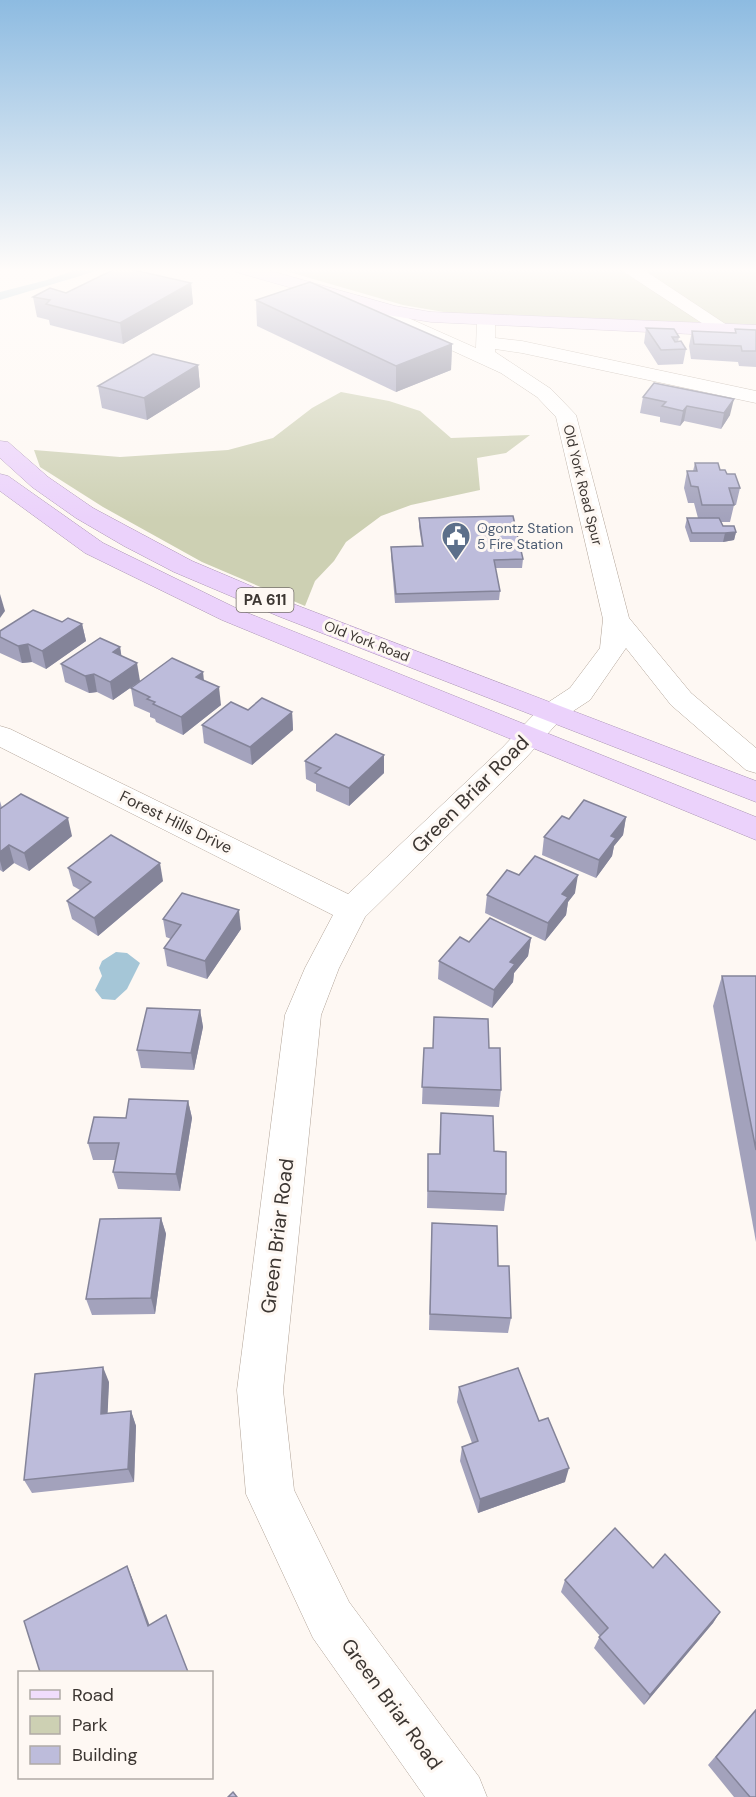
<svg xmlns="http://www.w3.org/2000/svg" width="756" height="1797" font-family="'DM Sans',sans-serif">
<rect width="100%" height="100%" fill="#fef8f3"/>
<!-- green -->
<g fill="#cdd0b3">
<path d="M275,268h481v58l-295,-11 -58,-10z"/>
<path d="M341,392l48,9 31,10 31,27 79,-3 -24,18 -29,5 3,32 -69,15 -30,11 -35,26 -12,19 -19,20 -10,25 -103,-44 -99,-55 -63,-40 -6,-17 86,7 108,-7 45,-12 39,-30z"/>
</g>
<!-- water -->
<g fill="#a5c6d7">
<path d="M81,268h19l-7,4 -93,28v-8l47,-12z"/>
<path d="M116,952l11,1 13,10 -13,26 -12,11 -13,-1 -7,-9 7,-14 -3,-8 3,-7z"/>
</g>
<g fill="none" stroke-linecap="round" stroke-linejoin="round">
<!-- minor casing -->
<g stroke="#b1a397" stroke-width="1">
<g id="minor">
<path d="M622,268h19l92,61 -2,4h-14l-93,-61z"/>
<path d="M359,296l117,52 1,-27 3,-4h12l3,4v17l27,3 234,50v12l-234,-50 -27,-4v3l56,37 25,26 53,203 62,75 65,55v25l-10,-3 -75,-65 -45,-57 -36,52 -29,19 -38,42 -158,156 -26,51 -18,47 -38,375 11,100 55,112 130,175 8,20h-62l-112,-159 -67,-144 -9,-104 48,-375 20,-47 28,-53 -333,-168v-21l10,3 338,165 155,-147 38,-40 29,-19 30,-40 3,-29 -47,-202 -19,-20 -36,-24 -148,-68 -3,-4 3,-4z"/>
</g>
</g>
<!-- primary casing -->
<g stroke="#aa94b4" stroke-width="1">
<path id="primary" d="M234,268h26l135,38 36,6 325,13v12l-325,-15 -44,-7 -151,-43z"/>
</g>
<!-- trunk casing -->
<g stroke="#aa94b4" stroke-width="1">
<g id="trunk">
<path d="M0,441l8,1 40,35 45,31 99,53 104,44 460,176v21l-478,-186 -104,-44 -50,-26 -48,-28 -44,-31 -32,-29z"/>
<path d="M0,474l8,2 95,67 137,67 516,207v23l-534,-220 -137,-67 -85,-62z"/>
</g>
</g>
<!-- minor -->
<use href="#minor" fill="#fff" fill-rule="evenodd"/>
<!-- primary -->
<use href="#primary" fill="#f0ddfc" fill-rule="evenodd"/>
<!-- trunk -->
<use href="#trunk" fill="#ebd2fb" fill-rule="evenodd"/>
</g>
<!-- wall -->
<g fill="#a3a2bc">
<path d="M191,283l2,21 -70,40 -73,-19 -1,-5 -12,-3 -4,-20 33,-4z"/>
<path d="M256,300l196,44 -1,26 -55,22 -139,-66z"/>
<path d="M646,328l33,9 -1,5 8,7 -3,15 -25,1 -14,-22z"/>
<path d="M735,329l21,1v37l-17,-1 -1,-4 -47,-3 -2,-13 3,-15 43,2z"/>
<path d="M198,365l2,22 -53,33 -45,-12 -4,-22z"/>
<path d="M654,383l76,32 -9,14 -37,-8 -4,5 -20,-4v-5l-20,-4 3,-16z"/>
<path d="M695,463l25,7 7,4 13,14 -4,17h-2l-4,17h-9l2,4 13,6 -2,8 -11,2h-33l-5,-15 2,-9h11l-4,-15h-6l-4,-15 3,-17h6z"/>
<path d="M419,518l104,41 -1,9h-27l5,23 -1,9 -104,3 -4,-47v-9l31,-1 -3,-19z"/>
<path d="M62,622l20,2 4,17 -40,28 -14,-7 -10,1 -22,-10v-22z"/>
<path d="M120,647l1,9 19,25 -27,19 -16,-8 -8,1 -24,-11 -4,-18z"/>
<path d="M204,681l17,24 -38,30 -27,-13 -1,-3 -5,-2v-4l-16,-7 -3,-18z"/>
<path d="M292,712l1,18 -41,35 -48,-22 -2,-18z"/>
<path d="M305,761l79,12 -35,33 -33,-15v-7l-10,-5z"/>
<path d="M0,801l2,7 70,28 -43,35 -15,-8 -11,9 -3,-2z"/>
<path d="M626,817l-3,18 -9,11 -2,10 -16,22 -54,-23 2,-18 25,-18z"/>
<path d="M68,868l95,13 -65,55 -26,-17 -5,-18 13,-11 -7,-4z"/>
<path d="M519,875l56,18 -7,9 -2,13 -21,26 -60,-28 2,-18z"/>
<path d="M163,919l78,10 -34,50 -40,-13 -3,-18 7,-9 -5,-2z"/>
<path d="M531,938l-3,18 -14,17 -1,9 -21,26 -54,-29 1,-18 30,-19z"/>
<path d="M722,976h34v266l-43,-236z"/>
<path d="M200,1010l3,17 -9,43 -53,-2 -4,-18z"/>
<path d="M424,1048h65l12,42 -2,17 -77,-3z"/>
<path d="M188,1101l4,17 -12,73 -62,-2 -5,-17 2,-12h-22l-5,-17 38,-25z"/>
<path d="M441,1113l53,38 12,43 -2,17 -77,-3 1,-54h11z"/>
<path d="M161,1218l5,16 -11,80 -63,1 -6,-16z"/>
<path d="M432,1223l66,43 13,52 -3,15 -79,-3z"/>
<path d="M109,1382l-2,31 24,-2 5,15 -2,56 -102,11 -8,-13z"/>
<path d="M459,1387l80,34 26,61 -87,31 -18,-52 2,-14 10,-4 -15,-41z"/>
<path d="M653,1568l67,44 -7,11 -69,82 -50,-57 6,-12 -39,-44 4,-12z"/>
<path d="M756,1709v88h-22l-26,-32z"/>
</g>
<!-- shaded-wall -->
<g fill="#848499">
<path d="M191,283l2,21 -70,40 -3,-21z"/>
<path d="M452,344l-1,26 -55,22v-26z"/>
<path d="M198,365l2,22 -53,33 -3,-22z"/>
<path d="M734,399l-4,16 -9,14 3,-16z"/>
<path d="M687,406l-3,15 -4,5 3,-15z"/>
<path d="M736,532l-2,8 -11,2 2,-9z"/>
<path d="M0,594l5,17 -5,7z"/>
<path d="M82,624l4,17 -40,28 -4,-18z"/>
<path d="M28,644l4,18 -10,1 -4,-17z"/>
<path d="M120,647l3,18 -10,-13z"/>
<path d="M137,663l3,18 -27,19 -3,-18z"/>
<path d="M203,672l2,17 -9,-12z"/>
<path d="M94,674l3,18 -8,1 -4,-17z"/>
<path d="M219,687l2,18 -38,30 -2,-18z"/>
<path d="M292,712l1,18 -41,35 -2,-18z"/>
<path d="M384,755v18l-35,33v-18z"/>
<path d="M626,817l-3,18 -9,11 -2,10 -16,22 3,-18 12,-24z"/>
<path d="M68,818l4,18 -43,35 -5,-18z"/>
<path d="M9,845l5,18 -11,9 -3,-11v-9z"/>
<path d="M160,863l3,18 -65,55 -4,-18z"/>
<path d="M578,875l-3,18 -7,9 -2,13 -21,26 3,-18 14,-29z"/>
<path d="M239,910l2,19 -34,50 -2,-18z"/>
<path d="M531,938l-3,18 -14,17 -1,9 -21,26 2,-18 16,-28z"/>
<path d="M200,1010l3,17 -9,43 -3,-17z"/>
<path d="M188,1101l4,17 -12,73 -4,-17z"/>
<path d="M161,1218l5,16 -11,80 -4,-16z"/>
<path d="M103,1367l6,15 -2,46 -6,-14z"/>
<path d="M131,1411l5,15 -2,56 -6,-13z"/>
<path d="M569,1468l-4,14 -87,31 2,-14z"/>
<path d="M127,1566l5,12 22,59 -6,-11z"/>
<path d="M720,1612l-7,11 -69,82 6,-10z"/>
</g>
<!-- building -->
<g fill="#bdbcdb" stroke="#848499" stroke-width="1.5">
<path d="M117,268h8l66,15 -71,40 -74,-19 4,-4 -17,-3 17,-9 16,5z"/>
<path d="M310,282l142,62 -56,22 -140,-66z"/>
<path d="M646,328l28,1 5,8h-7l3,5 6,-1 5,8 -25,1z"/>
<path d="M735,329l21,1v21h-14l-1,-5 -47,-2 -2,-13 44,2z"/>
<path d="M153,354l45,11 -54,33 -46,-12z"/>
<path d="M654,383l80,16 -10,14 -37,-7 -4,5 -21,-5 4,-4 -23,-5z"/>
<path d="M695,463h23l2,7h5l2,4h8l5,14h-11l5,17h-32l-4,-18 -7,-1 -4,-15h10z"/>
<path d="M513,516l10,43 -29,1 6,31 -104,3 -5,-47 32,-1 -4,-28z"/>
<path d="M687,518h32l4,8h11l2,6 -11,1h-33z"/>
<path d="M33,610l29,12 6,-4 14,6 -40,27 -14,-7 -10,2 -18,-9v-6z"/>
<path d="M100,638l20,9 -7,5 24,11 -27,19 -16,-8 -9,2 -24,-12z"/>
<path d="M172,658l31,14 -7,5 23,10 -38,30 -28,-13 2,-2 -8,-3 3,-2 -19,-9z"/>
<path d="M262,698l30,14 -42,35 -48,-22 29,-23 17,8z"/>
<path d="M336,734l48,21 -35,33 -34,-15 6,-5 -16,-7z"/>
<path d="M21,794l47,24 -44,35 -15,-8 -9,7v-43z"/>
<path d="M584,800l42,17 -15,19 5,2 -17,22 -55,-23 18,-21 7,3z"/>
<path d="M111,835l49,28 -66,55 -27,-17 24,-19 -23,-14z"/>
<path d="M535,856l43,19 -16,19 6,3 -20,26 -61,-28 20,-25 12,5z"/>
<path d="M182,893l57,17 -34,51 -41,-13 17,-23 -18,-6z"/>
<path d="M490,918l41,20 -21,24 5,2 -21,26 -55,-29 21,-24 9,5z"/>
<path d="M722,976h34v174z"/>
<path d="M147,1008l53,2 -9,43 -54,-3z"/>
<path d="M434,1017l54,2 1,29h11l1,42 -79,-3 2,-39h9z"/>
<path d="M129,1099l59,2 -12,73 -63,-2 6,-29h-31l6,-26 32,1z"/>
<path d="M441,1113l52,3 1,35 12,1v42l-78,-3v-37h12z"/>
<path d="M161,1218l-10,80 -65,1 14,-80z"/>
<path d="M432,1223l65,3 1,40h11l2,52 -81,-4z"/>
<path d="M103,1367l-2,47 30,-3 -3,58 -104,11 11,-106z"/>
<path d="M518,1368l21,53 9,-3 21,50 -89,31 -18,-52 16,-6 -19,-54z"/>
<path d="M615,1528l38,40 12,-14 55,58 -70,83 -51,-58 9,-9 -43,-48z"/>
<path d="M127,1566l21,60 18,-11 22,57h-148l-16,-51z"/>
<path d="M756,1710v87h-6l-34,-40z"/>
<path d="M233,1792l4,5h-9z"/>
</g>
<!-- sky -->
<linearGradient id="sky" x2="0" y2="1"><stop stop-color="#8dbbe1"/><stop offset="0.52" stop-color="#fffcfa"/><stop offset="1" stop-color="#fffcfa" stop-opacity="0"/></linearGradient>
<rect width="756" height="519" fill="url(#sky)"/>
<!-- icons -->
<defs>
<g id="civic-pin" transform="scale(1.5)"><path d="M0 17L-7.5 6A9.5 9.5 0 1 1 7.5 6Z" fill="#5c6f8a" stroke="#fef8f3"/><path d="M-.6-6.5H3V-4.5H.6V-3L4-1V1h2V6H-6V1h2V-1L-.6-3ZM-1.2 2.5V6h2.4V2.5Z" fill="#fff"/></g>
</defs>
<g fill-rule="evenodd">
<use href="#civic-pin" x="456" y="536"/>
</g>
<g text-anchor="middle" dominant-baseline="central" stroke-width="6" stroke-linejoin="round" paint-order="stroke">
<!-- far-street labels -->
<g font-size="14" fill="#3c3632" stroke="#fef8f3">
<text transform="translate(583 485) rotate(76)">Old York Road Spur</text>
<text transform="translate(367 641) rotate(21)">Old York Road</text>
</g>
<!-- far-service labels -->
<g font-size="14" fill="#4e5e75" stroke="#fef8f3" text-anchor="start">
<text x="477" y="528">Ogontz Station<tspan x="477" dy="16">5 Fire Station</tspan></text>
</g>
<!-- shield labels -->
<rect fill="#fef8f3" stroke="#76706c" stroke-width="1.5" x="236.5" y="588" width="57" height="24" rx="4.5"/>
<g font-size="15" font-weight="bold" fill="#3c3632">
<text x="265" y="600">PA 611</text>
</g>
<!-- street labels -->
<g font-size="16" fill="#3c3632" stroke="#fef8f3">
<text transform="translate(176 822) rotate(26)">Forest Hills Drive</text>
</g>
<!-- near-street labels -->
<g font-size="20" fill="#3c3632" stroke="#fef8f3">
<text transform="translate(470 794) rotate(-45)">Green Briar Road</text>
<text transform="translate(277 1236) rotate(-83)">Green Briar Road</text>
<text transform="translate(392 1704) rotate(54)">Green Briar Road</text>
</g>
</g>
<!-- legend -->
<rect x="18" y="1671" width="195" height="108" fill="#fef8f3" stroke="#b0aaa6" stroke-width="1.5"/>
<rect x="30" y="1690" width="30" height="9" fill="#f0ddfc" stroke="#b0aaa6" stroke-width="1.5"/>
<text x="72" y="1701" font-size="18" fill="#3c3632">Road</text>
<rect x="30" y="1716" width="30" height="18" fill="#cdd0b3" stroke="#b0aaa6" stroke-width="1.5"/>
<text x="72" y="1731" font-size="18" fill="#3c3632">Park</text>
<rect x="30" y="1746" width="30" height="18" fill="#bdbcdb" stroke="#b0aaa6" stroke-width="1.5"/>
<text x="72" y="1761" font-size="18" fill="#3c3632">Building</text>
</svg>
